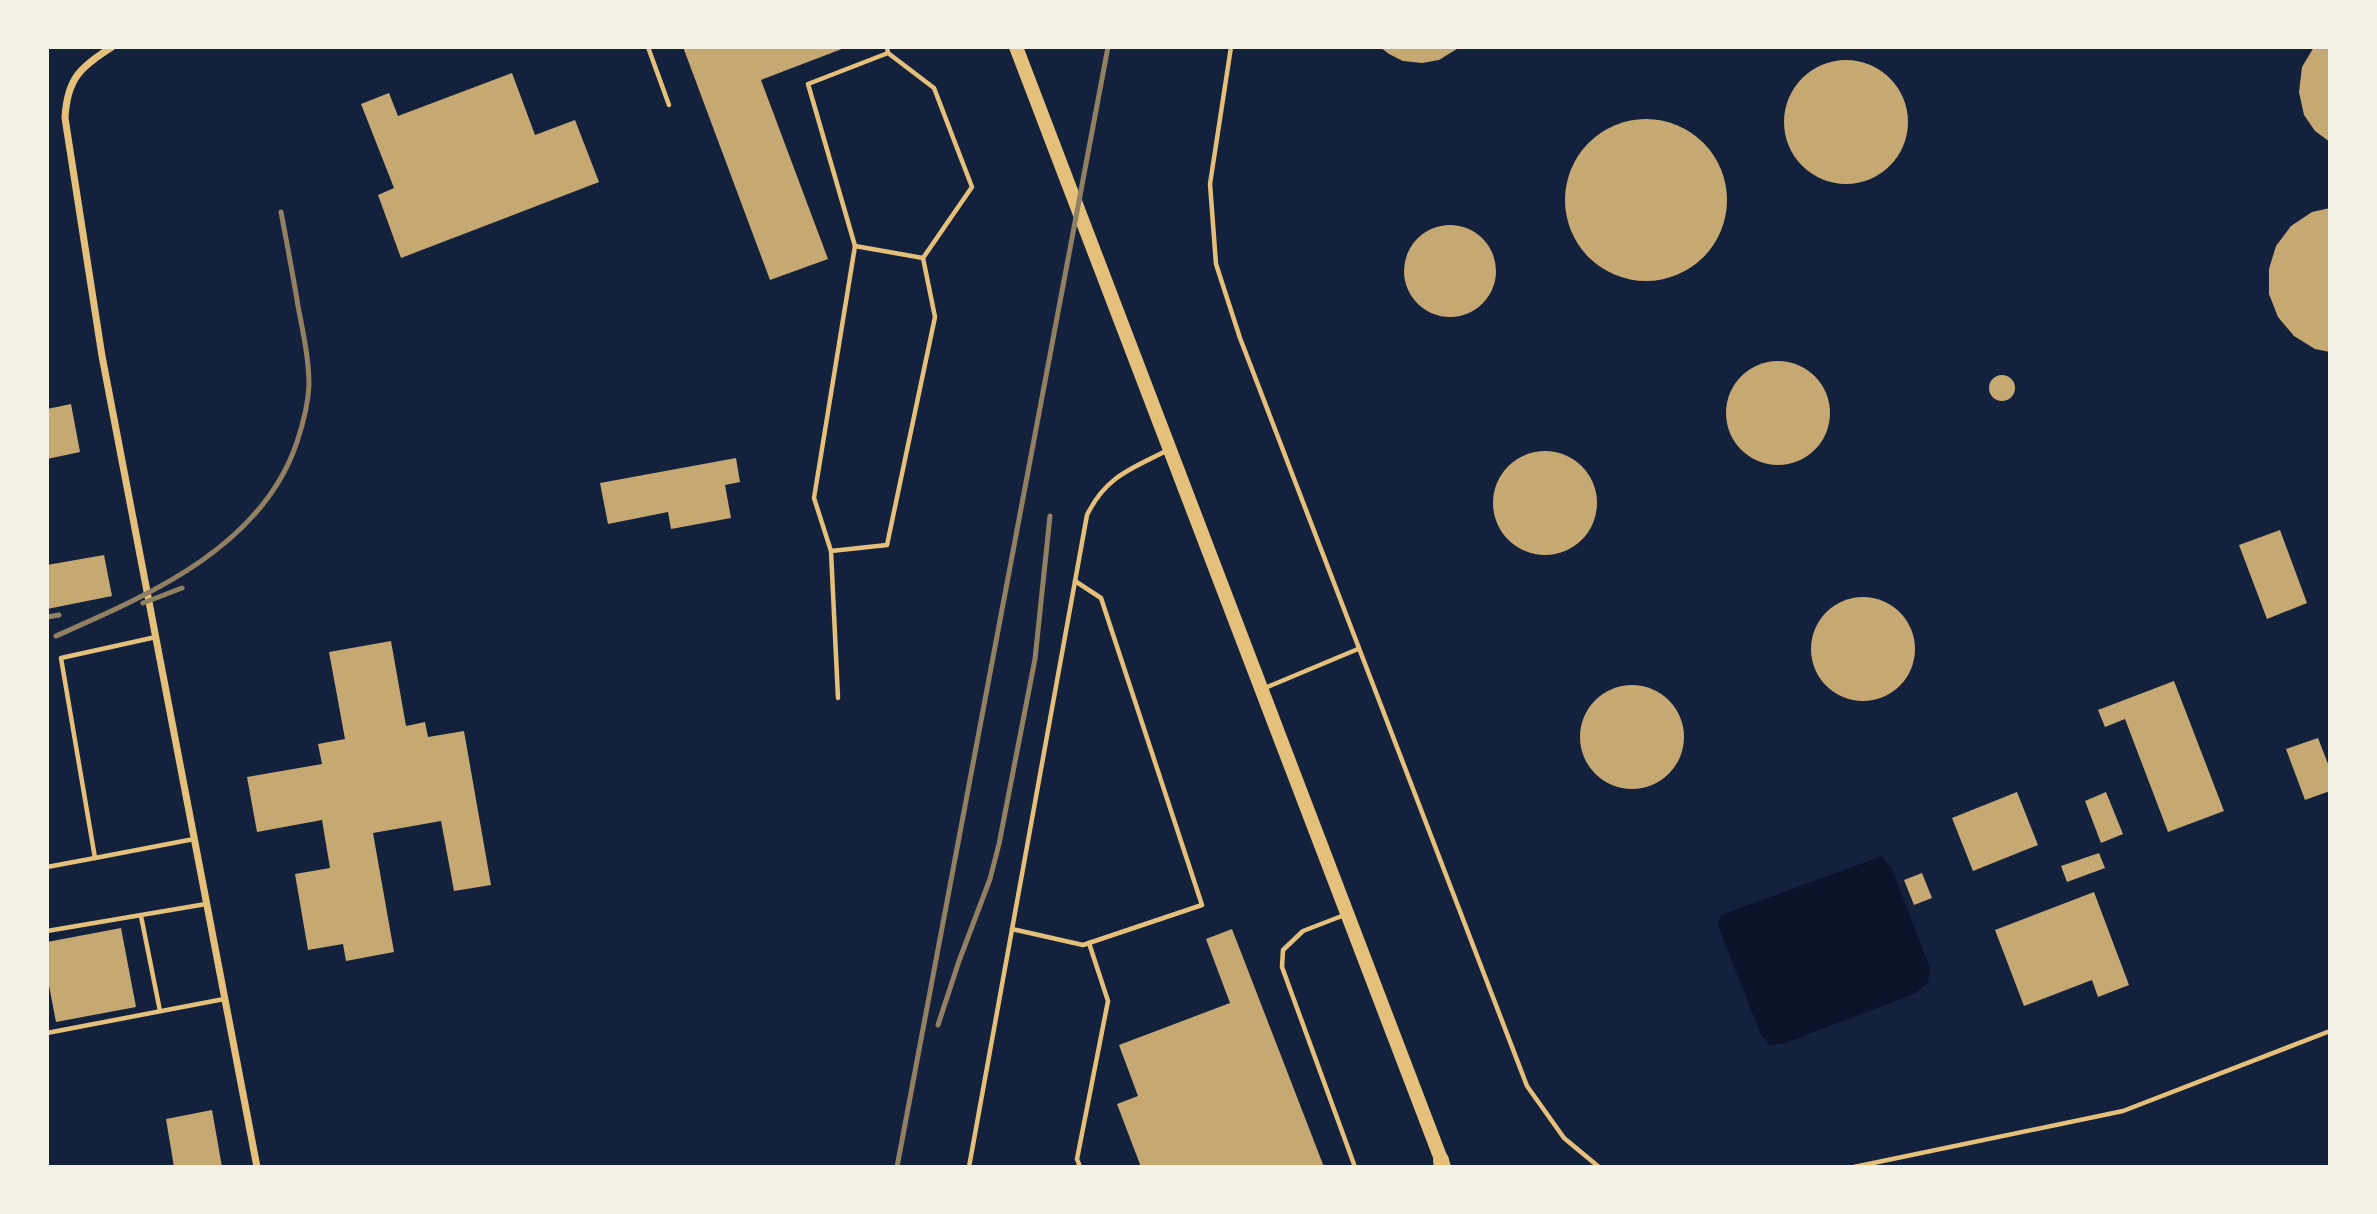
<svg xmlns="http://www.w3.org/2000/svg" width="2377" height="1214" font-family="Jost,sans-serif">
<rect width="100%" height="100%" fill="#14213d"/>
<!-- water -->
<path fill="#0b132b" d="M1882,856l10,13 38,99 -2,14 -14,12 -129,49 -15,2 -9,-10 -43,-109 3,-11z"/>
<!-- building -->
<g fill="#c6a872">
<path d="M683,47h164l-86,33 67,179 -58,21z"/>
<path d="M1380,47h80l-21,13 -17,3 -19,-2 -14,-7z"/>
<path d="M2314,47h16v95l-15,-11 -11,-16 -5,-23 3,-25z"/>
<circle cx="1846" cy="122" r="62"/>
<path d="M512,73l23,62 40,-15 24,62 -198,76 -23,-63 16,-7 -33,-84 28,-11 9,23z"/>
<circle cx="1646" cy="200" r="81"/>
<path d="M2330,208v144l-15,-3 -21,-13 -16,-19 -9,-23v-25l7,-23 15,-20 21,-14z"/>
<circle cx="1450" cy="271" r="46"/>
<circle cx="1778" cy="413" r="52"/>
<circle cx="2002" cy="388" r="13"/>
<path d="M71,404l9,48 -33,7v-50z"/>
<circle cx="1545" cy="503" r="52"/>
<path d="M736,458l4,24 -15,3 6,33 -60,11 -3,-17 -60,12 -8,-41z"/>
<path d="M2280,530l27,73 -40,16 -28,-74z"/>
<path d="M104,555l8,41 -65,13v-44z"/>
<circle cx="1863" cy="649" r="52"/>
<path d="M391,641l15,85 19,-4 3,15 36,-6 27,154 -37,6 -13,-70 -68,12 21,119 -48,9 -3,-17 -35,6 -13,-76 35,-6 -8,-48 -65,12 -10,-55 75,-13 -4,-20 27,-5 -16,-87z"/>
<path d="M2174,681l50,130 -56,21 -43,-113 -20,8 -7,-17z"/>
<circle cx="1632" cy="737" r="52"/>
<path d="M2318,738l12,31v22l-25,9 -19,-51z"/>
<path d="M2017,792l21,53 -65,26 -21,-53z"/>
<path d="M2106,792l17,42 -22,9 -16,-42z"/>
<path d="M2099,853l6,15 -38,14 -6,-16z"/>
<path d="M1922,873l10,25 -18,7 -10,-25z"/>
<path d="M2094,892l35,93 -31,12 -6,-17 -68,26 -29,-76z"/>
<path d="M121,928l15,79 -80,15 -9,-47v-33z"/>
<path d="M1232,929l92,238h-183l-24,-63 21,-8 -19,-51 111,-42 -24,-64z"/>
<path d="M212,1110l10,57h-48l-8,-48z"/>
</g>
<g fill="none" stroke-linecap="round" stroke-linejoin="round">
<!-- service -->
<g stroke="#e5c07b" stroke-width="4.5">
<path d="M648,47l21,58"/>
<path d="M1231,47l-21,137 6,80 24,74 287,748 37,52 35,29"/>
<path d="M888,53l46,35 38,99 -49,71"/>
<path d="M831,551l-17,-53 41,-252"/>
<path d="M156,637l-95,21 34,200 99,-19"/>
<path d="M1265,688l93,-39"/>
<path d="M838,698l-7,-147 56,-6 48,-228 -12,-59 -68,-12 -47,-162 80,-31 -1,-6"/>
<path d="M47,867l48,-9"/>
<path d="M1347,914l-44,17 -20,19 -1,17 73,200"/>
<path d="M141,916l19,95"/>
<path d="M1012,929l71,16 119,-40 -101,-307 -26,-17"/>
<path d="M47,931l159,-27"/>
<path d="M47,1033l177,-34"/>
<path d="M969,1167l118,-652c19,-39 44,-46 81,-65"/>
<path d="M1080,1167l-3,-8 31,-158 -19,-58"/>
<path d="M1854,1167l269,-56 207,-80"/>
</g>
<!-- minor -->
<path stroke="#e5c07b" stroke-width="7" d="M112,47c-32,20 -45,32 -47,71l37,238 155,811"/>
<!-- secondary -->
<path stroke="#e5c07b" stroke-width="14" d="M1016,47l428,1120"/>
<!-- primary -->
<path stroke="#e5c07b" stroke-width="16" d="M1441,1160l1,7"/>
<!-- rail -->
<g stroke="#918062" stroke-width="5">
<path d="M143,603l39,-15"/>
<path d="M47,617l12,-2"/>
<path d="M56,636c93,-41 206,-89 241,-194 6,-18 11,-37 12,-57 0,-26 -6,-53 -11,-79 -5,-31 -11,-62 -17,-94"/>
<path d="M938,1025l21,-64 31,-82 9,-35 36,-185 15,-143"/>
<path d="M897,1167l211,-1120"/>
</g>
</g>
<!-- border -->
<rect width="2377" height="1214" fill="none" stroke="#f6f1e7" stroke-width="98"/>
</svg>
